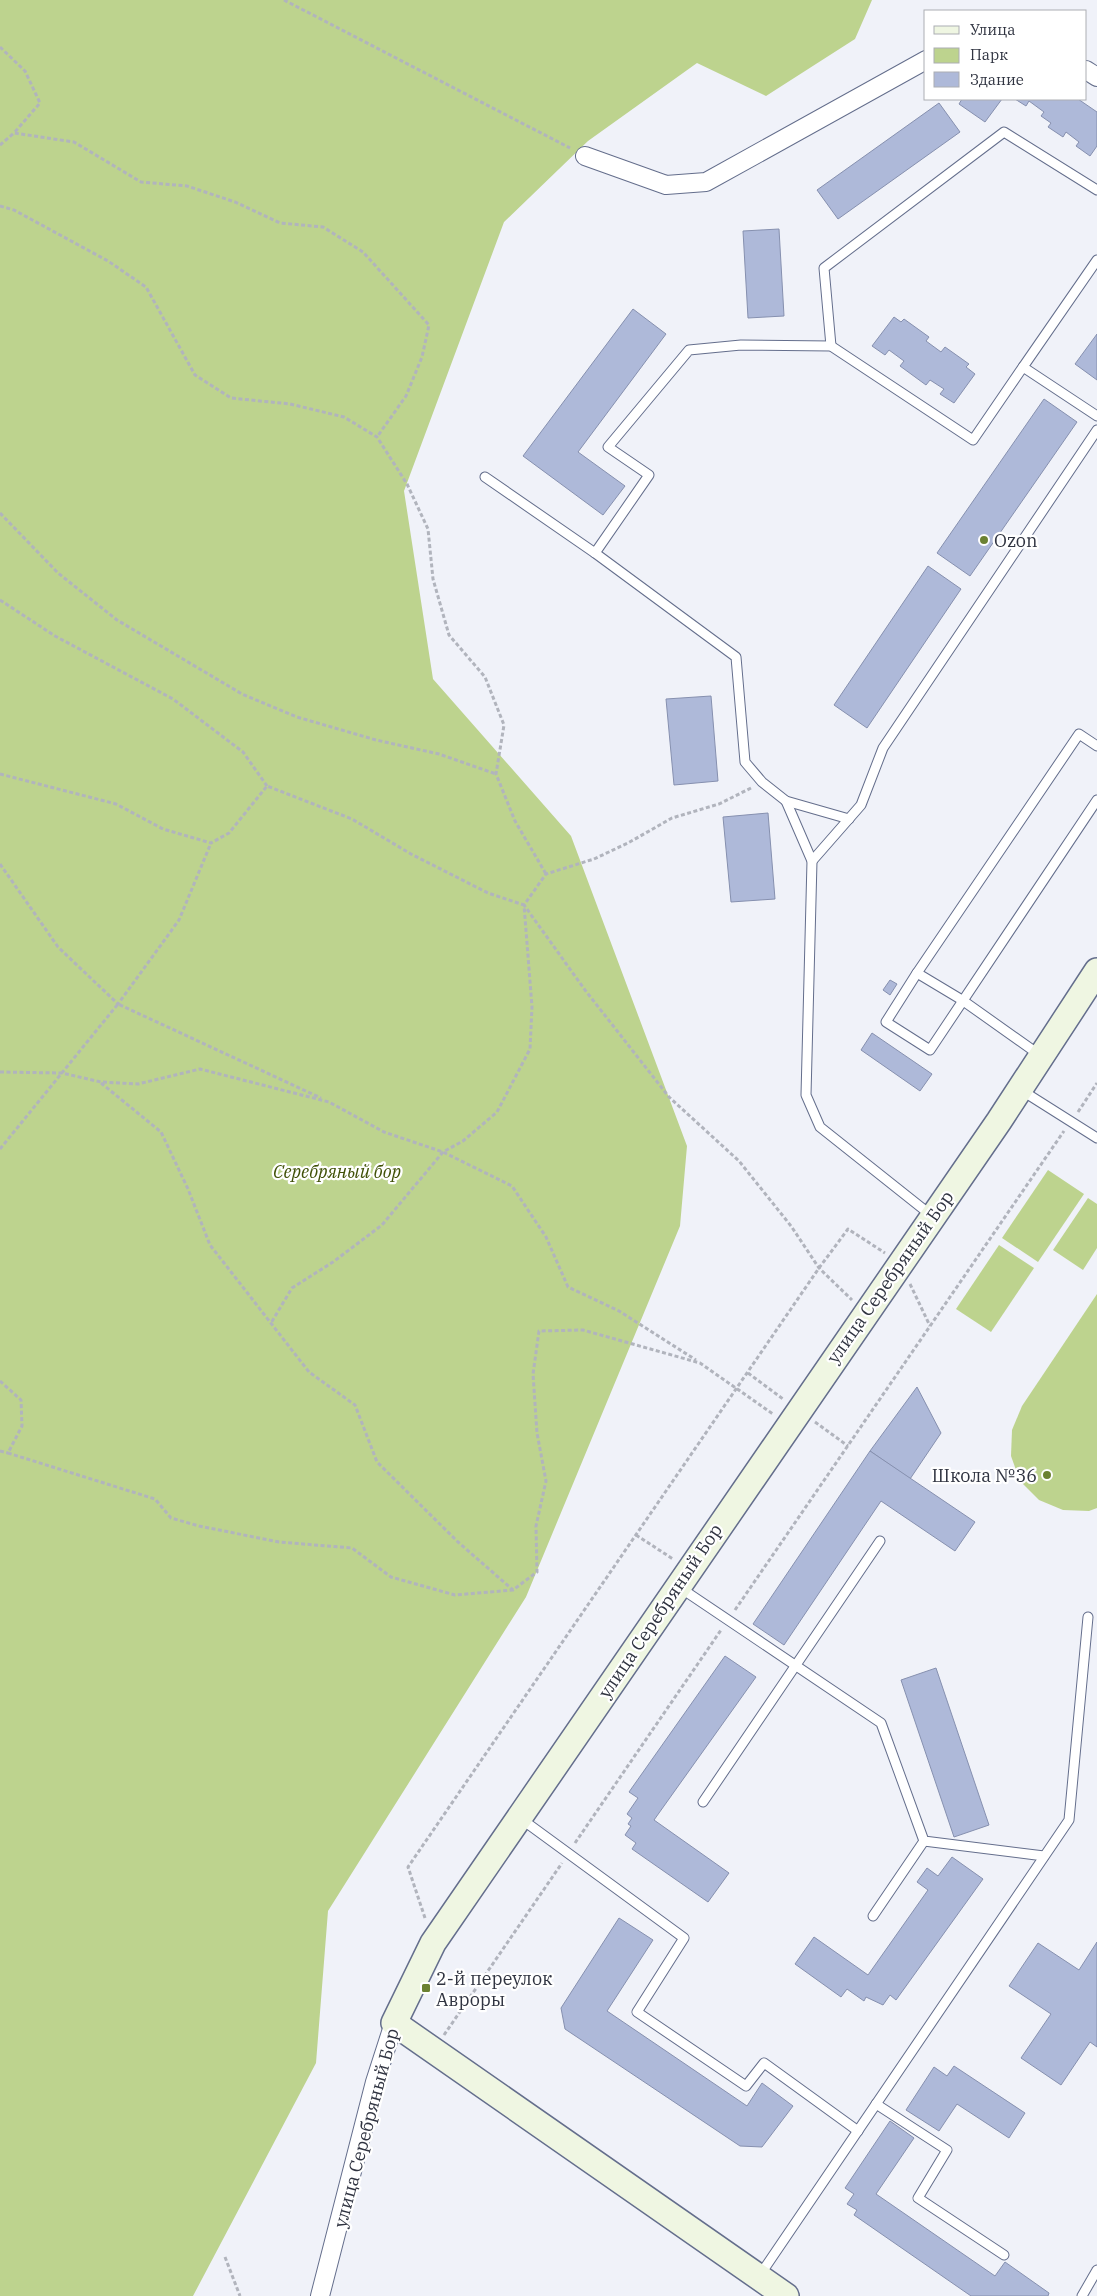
<svg xmlns="http://www.w3.org/2000/svg" width="1097" height="2296" font-family="'IBM Plex Serif',serif">
<rect width="100%" height="100%" fill="#f0f2f9"/>
<!-- green -->
<g fill="#bdd38e">
<path d="M0,0h872l-17,39 -89,57 -69,-33 -109,78 -84,81 -100,269 29,188 138,157 116,310 -7,80 -154,371 -198,314 -12,152 -123,233h-193z"/>
<path d="M1048,1170l36,24 -46,68 -36,-24z"/>
<path d="M1088,1198l9,6v44l-14,22 -30,-20z"/>
<path d="M999,1245l35,23 -43,64 -35,-23z"/>
<path d="M1097,1294v214l-8,3 -26,-1 -24,-10 -19,-19 -9,-25 1,-26 10,-24z"/>
</g>
<!-- building -->
<g fill="#aeb9d9" stroke="#8690af">
<path d="M962,99h40l-17,23 -26,-18z"/>
<path d="M1015,99h63l19,13v34l-7,10 -14,-10 3,-4 -13,-10 -3,5 -15,-10 3,-4 -10,-7 3,-4 -15,-11 -3,5z"/>
<path d="M939,103l21,29 -122,87 -21,-29z"/>
<path d="M779,229l5,87 -36,2 -5,-87z"/>
<path d="M633,309l33,25 -88,118 47,34 -22,29 -80,-59z"/>
<path d="M894,317l7,5 3,-3 25,18 -3,4 15,11 4,-5 24,17 -3,3 9,7 -21,29 -14,-9 4,-5 -14,-9 -4,5 -26,-19 4,-5 -15,-11 -4,5 -13,-9z"/>
<path d="M1097,334v46l-22,-16z"/>
<path d="M1044,399l33,23 -107,154 -33,-23z"/>
<path d="M928,566l33,23 -94,139 -33,-23z"/>
<path d="M711,696l7,85 -44,4 -8,-86z"/>
<path d="M768,813l7,86 -44,3 -8,-85z"/>
<path d="M890,980l7,4 -7,11 -7,-5z"/>
<path d="M872,1033l60,41 -12,17 -59,-41z"/>
<path d="M917,1387l24,46 -31,46 -40,-28z"/>
<path d="M870,1451l105,71 -20,29 -74,-50 -97,144 -31,-21z"/>
<path d="M725,1656l31,21 -102,143 75,53 -21,29 -76,-53 4,-6 -11,-8 6,-9 -3,-2 4,-6 -5,-4 11,-16 -9,-6z"/>
<path d="M936,1668l53,157 -35,12 -53,-157z"/>
<path d="M952,1857l31,22 -87,121 -6,-5 -7,10 -17,-8 -2,4 -17,-12 -6,8 -46,-33 19,-27 54,38 60,-85 -11,-8 10,-14 11,8z"/>
<path d="M619,1918l34,22 -46,71 140,95 15,-23 31,23 -31,41 -22,-1 -175,-117 -4,-21z"/>
<path d="M1097,1942v105l-7,-5 -29,43 -40,-27 30,-44 -42,-28 29,-43 41,27z"/>
<path d="M954,2066l71,47 -16,25 -52,-34 -18,27 -33,-21 28,-43 13,9z"/>
<path d="M890,2121l24,17 -38,56 119,82 10,-14 44,31 -1,3h-77l-117,-81 3,-5 -10,-6 7,-10 -9,-6z"/>
</g>
<g fill="none" stroke-linecap="round" stroke-linejoin="round">
<!-- lane casing -->
<g stroke="#646e8c" stroke-width="11">
<g id="lane">
<path d="M1097,260l-74,107 74,49"/>
<path d="M831,346l-7,-78 180,-136 93,58"/>
<path d="M485,477l110,76 141,104 9,105 17,20 24,19 63,18"/>
<path d="M595,553l54,-78 -41,-28 81,-97 52,-5 90,1 142,94 50,-73"/>
<path d="M786,801l26,60 -6,234 14,32 112,89"/>
<path d="M812,861l49,-56 22,-57 214,-318"/>
<path d="M917,973l-31,49 44,28 167,-250"/>
<path d="M1041,1056l-79,-56 -45,-27 162,-239 18,12"/>
<path d="M1021,1090l76,48"/>
<path d="M679,1587l202,136 43,118 120,15"/>
<path d="M703,1802l177,-261"/>
<path d="M520,1818l164,120 -47,74 109,74 18,-23 94,68"/>
<path d="M873,1916l51,-75"/>
<path d="M876,2104l71,46 -29,48 86,57"/>
<path d="M760,2275l309,-455 19,-203"/>
<path d="M1082,2296l15,-26"/>
</g>
</g>
<!-- street casing -->
<g stroke="#646e8c" stroke-width="20">
<g id="street">
<path d="M1086,70l11,7"/>
<path d="M585,156l81,29 40,-3 220,-122"/>
<path d="M320,2296l55,-214 19,-59"/>
</g>
</g>
<!-- secondary casing -->
<g stroke="#646e8c" stroke-width="28">
<path id="secondary" d="M786,2296l-392,-273 39,-80 566,-822 98,-150"/>
</g>
<!-- path -->
<g stroke="#b1b4bd" stroke-width="3" stroke-dasharray="4 2.5" stroke-linecap="butt">
<path d="M284,0l286,148"/>
<path d="M0,47l25,24 15,32 -26,30 60,9 67,40 46,4 48,16 45,21 43,4 40,25 66,73 -7,32 -16,39 -29,41"/>
<path d="M0,145l14,-12"/>
<path d="M0,206l14,4 94,51 38,26 49,88 36,23 59,6 54,13 33,20 30,47 21,45 5,50 16,56 36,42 19,48 -8,49 19,47 31,53"/>
<path d="M0,513l58,60 59,47 125,74 55,23 79,23 63,14 57,20"/>
<path d="M0,600l55,36 118,63 70,53 24,34"/>
<path d="M0,774l116,30 47,25 48,14 18,-10 38,-47 85,33 59,35 77,39 36,12 8,102 -2,42 -33,63 -34,29 -20,11 -61,73 -49,37 -41,26 -21,35"/>
<path d="M751,788l-32,16 -47,14 -44,25 -34,16 -48,15 -22,31 61,85 84,107 70,64 52,65 28,42 33,32"/>
<path d="M0,864l58,83 60,57 61,-84 32,-77"/>
<path d="M0,1072l62,1 39,9 37,2 62,-15 129,33 55,30 59,20 69,34 34,51 22,50 51,24 77,49"/>
<path d="M101,1083l60,49 27,57 22,56 99,127 46,33 22,57 81,80 55,48"/>
<path d="M1078,1112l19,-29"/>
<path d="M0,1149l118,-145 203,94"/>
<path d="M910,1284l20,42"/>
<path d="M748,1373l35,26"/>
<path d="M0,1381l21,19 1,26 -14,27 147,46 16,19 28,8 80,16 73,6 39,29 64,18 58,-5 24,-18 -1,-46 10,-45 -9,-48 -4,-59 6,-43 44,-1 117,33 73,51"/>
<path d="M815,1422l33,24"/>
<path d="M0,1451l8,2"/>
<path d="M636,1535l37,24"/>
<path d="M735,1610l329,-479"/>
<path d="M575,1843l146,-213"/>
<path d="M425,1918l-17,-51 411,-599 29,-39 37,24"/>
<path d="M444,2035l118,-172"/>
<path d="M225,2257l15,39"/>
</g>
<!-- lane -->
<use href="#lane" stroke="#fff" stroke-width="9"/>
<!-- street -->
<use href="#street" stroke="#fff" stroke-width="18"/>
<!-- secondary -->
<use href="#secondary" stroke="#eff6e2" stroke-width="25"/>
</g>
<!-- markers -->
<g fill="#6b8132" stroke="#fff" stroke-width="2">
<circle cx="984" cy="540" r="5"/>
<circle cx="1047" cy="1475" r="5"/>
<rect x="421" y="1983" width="10" height="10" rx="2.5"/>
</g>
<g text-anchor="middle" dominant-baseline="central" stroke-width="4.5" stroke-linejoin="round" paint-order="stroke">
<!-- poi labels -->
<g font-size="18" fill="#303441" stroke="#fff" text-anchor="start">
<text x="994" y="540">Ozon</text>
<text x="1037" y="1475" text-anchor="end">Школа №36</text>
<text x="436" y="1978">2-й переулок<tspan x="436" dy="21">Авроры</tspan></text>
</g>
<!-- park labels -->
<g font-size="18" font-style="italic" fill="#405108" stroke="#fff">
<text x="337" y="1171">Серебряный бор</text>
</g>
<!-- street labels -->
<g font-size="18" fill="#303441" stroke="#fff">
<text transform="translate(890 1277) rotate(-55)">улица Серебряный Бор</text>
<text transform="translate(660 1611) rotate(-56)">улица Серебряный Бор</text>
<text transform="translate(366 2128) rotate(-75)">улица Серебряный Бор</text>
</g>
</g>
<!-- legend -->
<rect x="924" y="10" width="162" height="90" fill="#ffffff" stroke="#acaeb3"/>
<rect x="934" y="26" width="25" height="8" fill="#eff6e2" stroke="#acaeb3"/>
<text x="970" y="35" font-size="15" fill="#303441">Улица</text>
<rect x="934" y="48" width="25" height="15" fill="#bdd38e" stroke="#acaeb3"/>
<text x="970" y="60" font-size="15" fill="#303441">Парк</text>
<rect x="934" y="72" width="25" height="15" fill="#aeb9d9" stroke="#acaeb3"/>
<text x="970" y="85" font-size="15" fill="#303441">Здание</text>
</svg>
